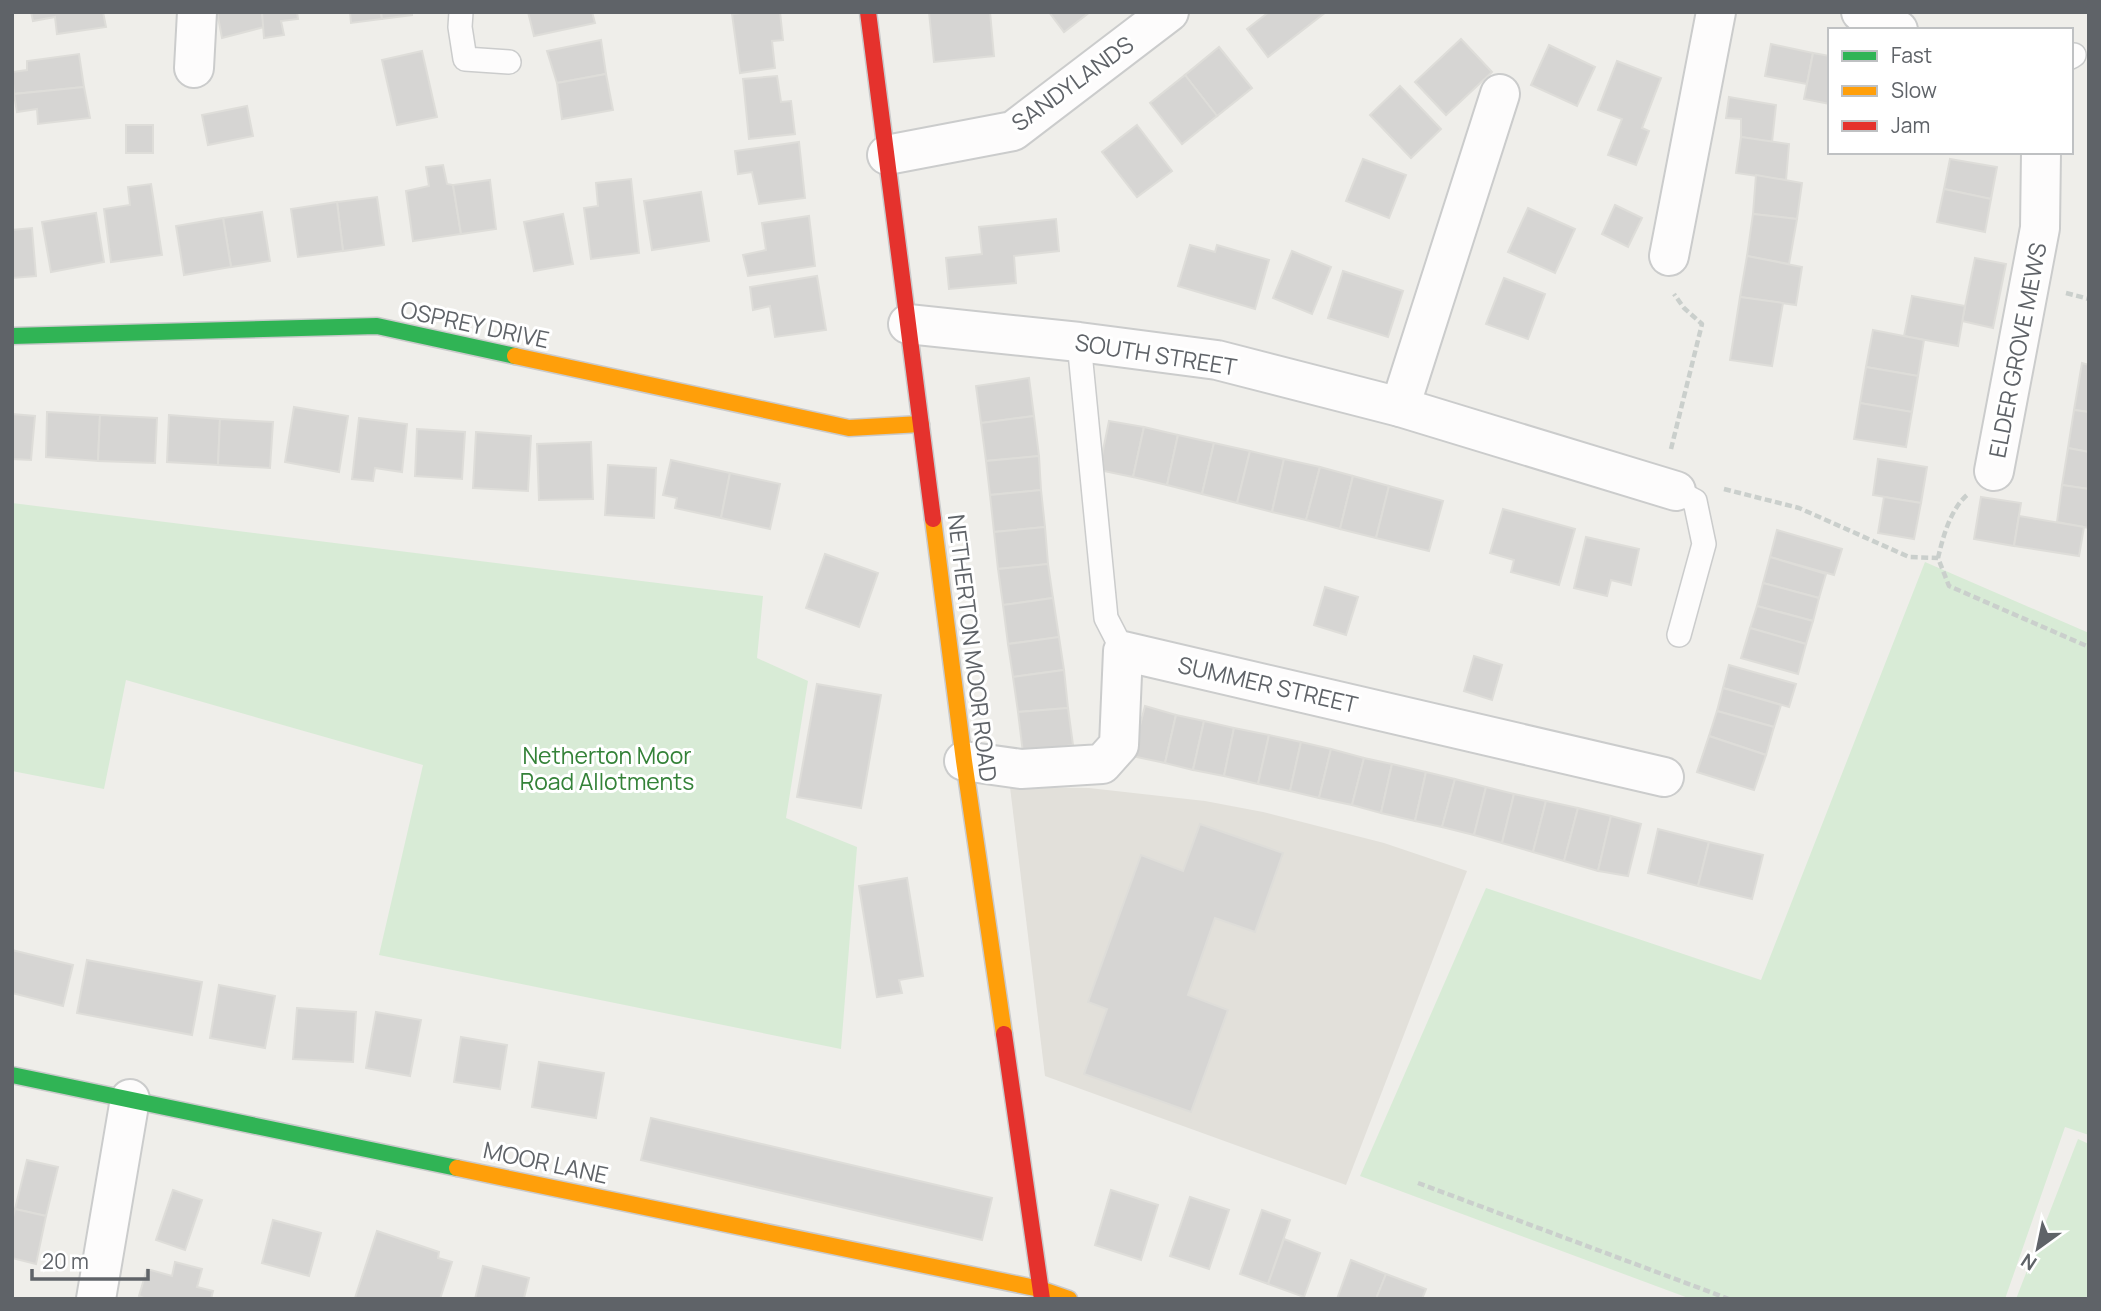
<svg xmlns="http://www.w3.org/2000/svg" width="2101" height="1311" font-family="Manrope,sans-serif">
<rect width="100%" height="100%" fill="#efeeea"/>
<!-- education -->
<path fill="#e2e0da" d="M1010,787l79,1 116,13 58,11 121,31 83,28 -121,314 -301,-109z"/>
<!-- green -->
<g fill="#d8ebd6">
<path d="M12,503l751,93 -6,62 51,23 -22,137 71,29 -16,202 -462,-94 44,-190 -297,-85 -22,109 -92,-18z"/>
<path d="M1925,562l164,71v502l-24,-8 -60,172h-314l-331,-123 126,-288 275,92z"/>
<path d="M2078,1139l11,5v155h-73z"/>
</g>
<!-- building -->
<g fill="#d6d5d3" stroke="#deddd9" stroke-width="2">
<path d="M31,12h72l3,15 -49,7 -2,-17 -22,4z"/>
<path d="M217,12h45l2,15 -42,11z"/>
<path d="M262,12h35l1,7 -17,2 3,14 -20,3z"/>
<path d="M350,12h31l1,7 -31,4z"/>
<path d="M381,12h31v3l-30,4z"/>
<path d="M528,12h64l3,11 -61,13z"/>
<path d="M750,12h30l3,28 -11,1 3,27 -35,5 -8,-59z"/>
<path d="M929,12h61l4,44 -60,6z"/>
<path d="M1049,12h41l-26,20z"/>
<path d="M1269,12h57l-58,45 -21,-28z"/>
<path d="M1461,39l31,33 -46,43 -31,-33z"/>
<path d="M601,40l5,34 -49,9 -10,-32z"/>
<path d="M1771,44l42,9 -6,31 -42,-8z"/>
<path d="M1549,45l46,22 -18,39 -46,-21z"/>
<path d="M1219,47l33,41 -35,28 -32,-41z"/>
<path d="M422,51l15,66 -40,8 -15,-65z"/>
<path d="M1813,53l17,3v48l-26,-5z"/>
<path d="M79,54l5,33 -70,7 -2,-22 15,-2v-9z"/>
<path d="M1617,61l44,17 -19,50 7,3 -13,34 -28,-10 14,-36 -24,-9z"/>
<path d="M606,74l7,36 -51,9 -5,-36z"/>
<path d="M1185,75l32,41 -35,28 -32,-41z"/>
<path d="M777,76l4,26 10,-1 4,33 -46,5 -6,-60z"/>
<path d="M1400,86l41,43 -30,29 -41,-43z"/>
<path d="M84,87l6,31 -52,6 -1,-15 -20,3 -3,-18z"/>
<path d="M1729,97l47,8 -4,37 -31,-5v-18l-15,-1z"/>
<path d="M247,106l6,30 -45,9 -6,-30z"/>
<rect x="126" y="125" width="27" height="28"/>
<path d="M1137,125l35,46 -35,26 -35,-45z"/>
<path d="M1741,137l48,7 -3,36 -50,-7z"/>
<path d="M799,142l6,56 -46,6 -7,-32 -14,2 -3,-23z"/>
<path d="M1363,159l43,16 -17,43 -43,-17z"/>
<path d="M1950,159l47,8 -6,32 -47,-10z"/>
<path d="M443,165l4,19 6,1 8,49 -48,7 -7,-50 23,-5 -3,-19z"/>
<path d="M1756,175l46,8 -5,36 -44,-5z"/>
<path d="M631,179l8,74 -48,6 -7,-51 14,-2 -2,-23z"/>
<path d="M490,180l6,49 -35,5 -8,-49z"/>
<path d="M151,184l11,71 -51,7 -7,-53 26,-4 -2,-18z"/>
<path d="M1944,189l47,10 -6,33 -48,-10z"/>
<path d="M701,192l8,49 -57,9 -8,-49z"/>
<path d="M377,197l7,48 -41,6 -6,-49z"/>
<path d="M337,202l6,49 -45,6 -7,-48z"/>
<path d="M1615,205l27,13 -14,29 -26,-13z"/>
<path d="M1528,208l47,21 -20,44 -47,-21z"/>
<path d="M262,212l8,49 -39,6 -8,-49z"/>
<path d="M96,213l8,49 -53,10 -9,-50z"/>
<path d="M563,214l10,50 -39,7 -10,-49z"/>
<path d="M1753,214l44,5 -8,45 -42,-8z"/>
<path d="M809,216l6,50 -67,10 -5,-21 23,-5 -4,-27z"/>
<path d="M223,218l8,49 -47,8 -8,-49z"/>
<path d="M1056,219l3,32 -45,5 2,27 -67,6 -3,-31 36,-4 -3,-27z"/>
<path d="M32,228l4,48 -24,2v-48z"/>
<path d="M1190,245l25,7 2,-7 52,15 -14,49 -77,-23z"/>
<path d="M1292,251l39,16 -19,47 -39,-16z"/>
<path d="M1747,256l55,11 -6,38 -56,-8z"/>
<path d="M1975,258l31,6 -13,64 -31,-7z"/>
<path d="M1343,271l60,20 -15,46 -60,-19z"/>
<path d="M817,276l9,54 -51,7 -5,-31 -17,4 -3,-23z"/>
<path d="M1504,278l41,16 -17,45 -42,-15z"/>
<path d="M1912,296l53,10 -7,40 -54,-10z"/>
<path d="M1740,297l43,6 -11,63 -42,-6z"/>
<path d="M1873,330l51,10 -6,36 -52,-9z"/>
<path d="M2082,363l7,2v47l-15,-2z"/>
<path d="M1866,367l52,9 -6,36 -52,-9z"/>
<path d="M1029,378l5,38 -53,7 -5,-37z"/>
<path d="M1860,403l52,9 -6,35 -52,-8z"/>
<path d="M294,407l54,9 -9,56 -54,-10z"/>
<path d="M2074,410l15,2v40l-21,-4z"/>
<path d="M47,412l53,3 -2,46 -52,-4z"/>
<path d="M12,414l23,2 -4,44 -19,-1z"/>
<path d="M100,415l57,3 -2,45 -57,-2z"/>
<path d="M169,415l51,4 -2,46 -51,-3z"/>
<path d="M1034,416l5,40 -53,5 -5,-38z"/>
<path d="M359,418l48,6 -5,48 -27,-4 -2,13 -21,-2z"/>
<path d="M220,419l53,3 -3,46 -52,-3z"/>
<path d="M1109,421l35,6 -11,50 -34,-7z"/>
<path d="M1144,427l34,8 -11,50 -34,-8z"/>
<path d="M417,429l48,3 -3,47 -47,-3z"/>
<path d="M476,432l55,4 -3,55 -55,-3z"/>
<path d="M1178,435l36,8 -12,51 -35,-9z"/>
<path d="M591,442l2,57 -54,1 -2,-56z"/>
<path d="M1214,443l36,8 -13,52 -35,-9z"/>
<path d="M2068,448l21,4v37l-27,-4z"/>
<path d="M1250,451l34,8 -12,53 -35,-9z"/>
<path d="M1039,456l2,34 -51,5 -4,-34z"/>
<path d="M1284,459l36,8 -14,53 -34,-8z"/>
<path d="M1878,459l49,8 -6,36 -48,-8z"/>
<path d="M671,460l59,13 -9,45 -46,-10 2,-10 -14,-3z"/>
<path d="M608,465l48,3 -2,50 -49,-3z"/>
<path d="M1320,467l33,9 -13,53 -34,-9z"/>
<path d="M730,473l50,11 -10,45 -49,-11z"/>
<path d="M1353,476l36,10 -13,52 -36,-9z"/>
<path d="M2062,485l27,4v39l-32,-6z"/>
<path d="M1389,486l54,15 -14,50 -53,-13z"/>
<path d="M1041,490l4,37 -51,5 -4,-37z"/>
<path d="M1884,497l37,6 -7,36 -36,-6z"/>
<path d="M1981,497l40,6 -7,43 -40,-7z"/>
<path d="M1503,509l72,20 -16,56 -48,-13 3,-12 -24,-7z"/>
<path d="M2019,516l65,11 -5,29 -65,-10z"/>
<path d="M1045,527l3,37 -50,5 -4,-37z"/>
<path d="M1777,530l65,19 -8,26 -64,-18z"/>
<path d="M1586,537l53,12 -8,36 -20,-5 -4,16 -33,-8z"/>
<path d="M825,554l53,19 -19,54 -53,-19z"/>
<path d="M1770,557l56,17 -7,24 -56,-15z"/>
<path d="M1048,564l5,34 -50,7 -5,-36z"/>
<path d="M1763,583l56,15 -6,23 -56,-15z"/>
<path d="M1325,587l33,10 -12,38 -32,-10z"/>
<path d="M1053,598l6,39 -51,7 -5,-39z"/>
<path d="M1757,606l56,15 -7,23 -56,-16z"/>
<path d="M1750,628l56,16 -8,30 -57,-16z"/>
<path d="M1059,637l5,33 -51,7 -5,-33z"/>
<path d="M1474,656l28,9 -10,35 -28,-9z"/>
<path d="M1729,665l67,19 -7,23 -66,-19z"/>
<path d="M1064,670l4,38 -50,4 -5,-35z"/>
<path d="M817,684l64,11 -20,113 -64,-11z"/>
<path d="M1723,688l58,17 -7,22 -57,-16z"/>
<path d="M1145,706l31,9 -11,48 -33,-7z"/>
<path d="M1068,708l5,37 -50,8 -5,-41z"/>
<path d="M1717,711l57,16 -8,28 -57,-19z"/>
<path d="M1176,715l28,6 -11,49 -28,-7z"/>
<path d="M1204,721l30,7 -10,48 -31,-6z"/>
<path d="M1234,728l35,7 -11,49 -34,-8z"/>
<path d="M1269,735l32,7 -11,49 -32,-7z"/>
<path d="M1709,736l57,19 -12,35 -57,-18z"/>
<path d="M1301,742l30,7 -12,49 -29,-7z"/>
<path d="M1331,749l33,9 -12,47 -33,-7z"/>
<path d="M1364,758l28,6 -11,49 -29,-8z"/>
<path d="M1392,764l34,8 -11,49 -34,-8z"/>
<path d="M1426,772l29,7 -13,48 -27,-6z"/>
<path d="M1455,779l31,8 -12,48 -32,-8z"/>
<path d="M1486,787l28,7 -12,49 -28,-8z"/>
<path d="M1514,794l32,7 -13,51 -31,-9z"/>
<path d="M1546,801l32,7 -14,53 -31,-9z"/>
<path d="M1578,808l33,8 -13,55 -34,-10z"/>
<path d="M1611,816l30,8 -13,52 -30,-5z"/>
<path d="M1200,824l83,29 -28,79 -40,-14 -27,77 40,15 -37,102 -107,-38 23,-65 -19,-7 53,-147 42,16z"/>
<path d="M1658,829l51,13 -11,44 -50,-13z"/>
<path d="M1709,842l54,13 -11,44 -54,-13z"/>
<path d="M907,878l16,98 -24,4 3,13 -25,4 -18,-111z"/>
<path d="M12,950l61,15 -10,41 -51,-13z"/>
<path d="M87,960l115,22 -10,53 -115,-22z"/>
<path d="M219,985l56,11 -10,52 -55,-10z"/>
<path d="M297,1008l59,4 -3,50 -60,-3z"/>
<path d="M376,1012l45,8 -11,56 -44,-8z"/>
<path d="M461,1037l46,8 -7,44 -46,-7z"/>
<path d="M539,1062l65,11 -8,45 -64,-11z"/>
<path d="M651,1118l341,80 -10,42 -341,-80z"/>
<path d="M27,1160l31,7 -12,49 -31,-7z"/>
<path d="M173,1190l29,10 -17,50 -29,-10z"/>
<path d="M1111,1190l47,15 -17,55 -46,-15z"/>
<path d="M1190,1197l39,13 -20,59 -39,-13z"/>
<path d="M15,1209l31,7 -10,48 -24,-6v-37z"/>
<path d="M1262,1210l28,10 -22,64 -28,-10z"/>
<path d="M273,1220l48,13 -12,43 -47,-13z"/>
<path d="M377,1231l62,21 -1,6 14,4 -12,37 -85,-1z"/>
<path d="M1284,1239l36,14 -16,44 -36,-13z"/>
<path d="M1351,1260l35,14 -10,25h-39z"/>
<path d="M175,1262l27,7 -5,18 16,4 -2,8h-65l-7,-3 8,-27 25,7z"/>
<path d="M483,1266l46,12 -5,20 2,1h-51z"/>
<path d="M1386,1274l40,15 -4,10h-46z"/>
</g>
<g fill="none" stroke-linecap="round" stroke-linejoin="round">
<!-- lane casing -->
<g stroke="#cbcccc" stroke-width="26">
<g id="lane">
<path d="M461,12l-1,15 5,32 44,3"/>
<path d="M2071,57l3,-2"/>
<path d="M1079,342l27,276 17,33"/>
<path d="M1676,491l19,10 9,43 -25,91"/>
</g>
</g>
<!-- street casing -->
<g stroke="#cbcccc" stroke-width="42">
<g id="street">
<path d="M1861,12l37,18"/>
<path d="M194,68l3,-56"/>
<path d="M887,155l126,-24 156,-119"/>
<path d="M1669,256l47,-244"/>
<path d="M908,324l171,18 138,18 183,47 276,84"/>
<path d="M1400,407l100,-313"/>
<path d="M1994,471l46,-243 1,-76"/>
<path d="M964,761l57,8 81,-5 17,-19 4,-94 541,126"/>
<path d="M96,1299l34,-200"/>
</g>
</g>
<!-- fast casing -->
<g stroke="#cacacb" stroke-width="19">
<g id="fast">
<path d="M12,336l365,-10 138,30"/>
<path d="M12,1075l445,93"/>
</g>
</g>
<!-- slow casing -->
<g stroke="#cacacb" stroke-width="19">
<g id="slow">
<path d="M515,356l334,72 72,-4"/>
<path d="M933,519l31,242 40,273"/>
<path d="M457,1168l583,121 29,10"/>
</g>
</g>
<!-- jam casing -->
<g stroke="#cacacb" stroke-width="19">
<g id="jam">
<path d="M868,12l65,507"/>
<path d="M1004,1034l38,265"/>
</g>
</g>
<!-- path -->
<g stroke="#cacfcc" stroke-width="4.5" stroke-dasharray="7 3.5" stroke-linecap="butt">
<path d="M2066,293l23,6"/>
<path d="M1671,449l31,-125 -18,-16 -10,-14"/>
<path d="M1724,489l75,19 110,49 29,1 11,28 140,61"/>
<path d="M1938,558c5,-21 12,-48 29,-63"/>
<path d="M1418,1183l311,116"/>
</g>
<!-- lane -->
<use href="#lane" stroke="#fdfcfc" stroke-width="23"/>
<!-- street -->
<use href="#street" stroke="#fdfcfc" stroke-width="38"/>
<!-- fast -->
<use href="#fast" stroke="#30b455" stroke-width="16"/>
<!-- slow -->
<use href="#slow" stroke="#ff9f0a" stroke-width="16"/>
<!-- jam -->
<use href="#jam" stroke="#e5322d" stroke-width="16"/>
</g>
<g text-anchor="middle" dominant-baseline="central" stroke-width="6" stroke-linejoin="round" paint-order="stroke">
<!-- street labels -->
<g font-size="23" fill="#5f6368" stroke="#fff">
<text transform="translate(1072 83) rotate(-36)">SANDYLANDS</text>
<text transform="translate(475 324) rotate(12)">OSPREY DRIVE</text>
<text transform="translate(2017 350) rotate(-79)">ELDER GROVE MEWS</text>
<text transform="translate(1156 354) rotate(9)">SOUTH STREET</text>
<text transform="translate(973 648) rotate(83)">NETHERTON MOOR ROAD</text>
<text transform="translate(1268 684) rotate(13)">SUMMER STREET</text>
<text transform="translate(546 1162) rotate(12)">MOOR LANE</text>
</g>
<!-- park labels -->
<g font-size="23" fill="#348238" stroke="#fff">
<text x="607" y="755">Netherton Moor<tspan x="607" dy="26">Road Allotments</tspan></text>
</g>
</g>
<!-- border -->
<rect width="2101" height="1311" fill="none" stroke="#5f6368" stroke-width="28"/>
<!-- legend -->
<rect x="1828" y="28" width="245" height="126" fill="#ffffff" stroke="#bfc1c3" stroke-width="2"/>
<rect x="1842" y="51" width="35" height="10" fill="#30b455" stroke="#bfc1c3" stroke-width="2"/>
<text x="1891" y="63" font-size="21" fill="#5f6368">Fast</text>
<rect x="1842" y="86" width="35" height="10" fill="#ff9f0a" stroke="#bfc1c3" stroke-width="2"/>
<text x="1891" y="98" font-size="21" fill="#5f6368">Slow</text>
<rect x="1842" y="121" width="35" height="10" fill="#e5322d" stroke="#bfc1c3" stroke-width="2"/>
<text x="1891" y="133" font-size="21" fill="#5f6368">Jam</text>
<!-- north arrow -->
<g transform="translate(2038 1248) rotate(213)" stroke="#ffffff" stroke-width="5" paint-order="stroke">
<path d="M0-5L12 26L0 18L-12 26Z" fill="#5f6368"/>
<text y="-10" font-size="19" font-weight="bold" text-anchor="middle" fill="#5f6368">N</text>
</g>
<!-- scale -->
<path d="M32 1269v10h116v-10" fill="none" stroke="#5f6368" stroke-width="3.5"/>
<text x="42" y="1269" font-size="21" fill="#5f6368" stroke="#ffffff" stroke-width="5" paint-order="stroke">20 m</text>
</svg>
